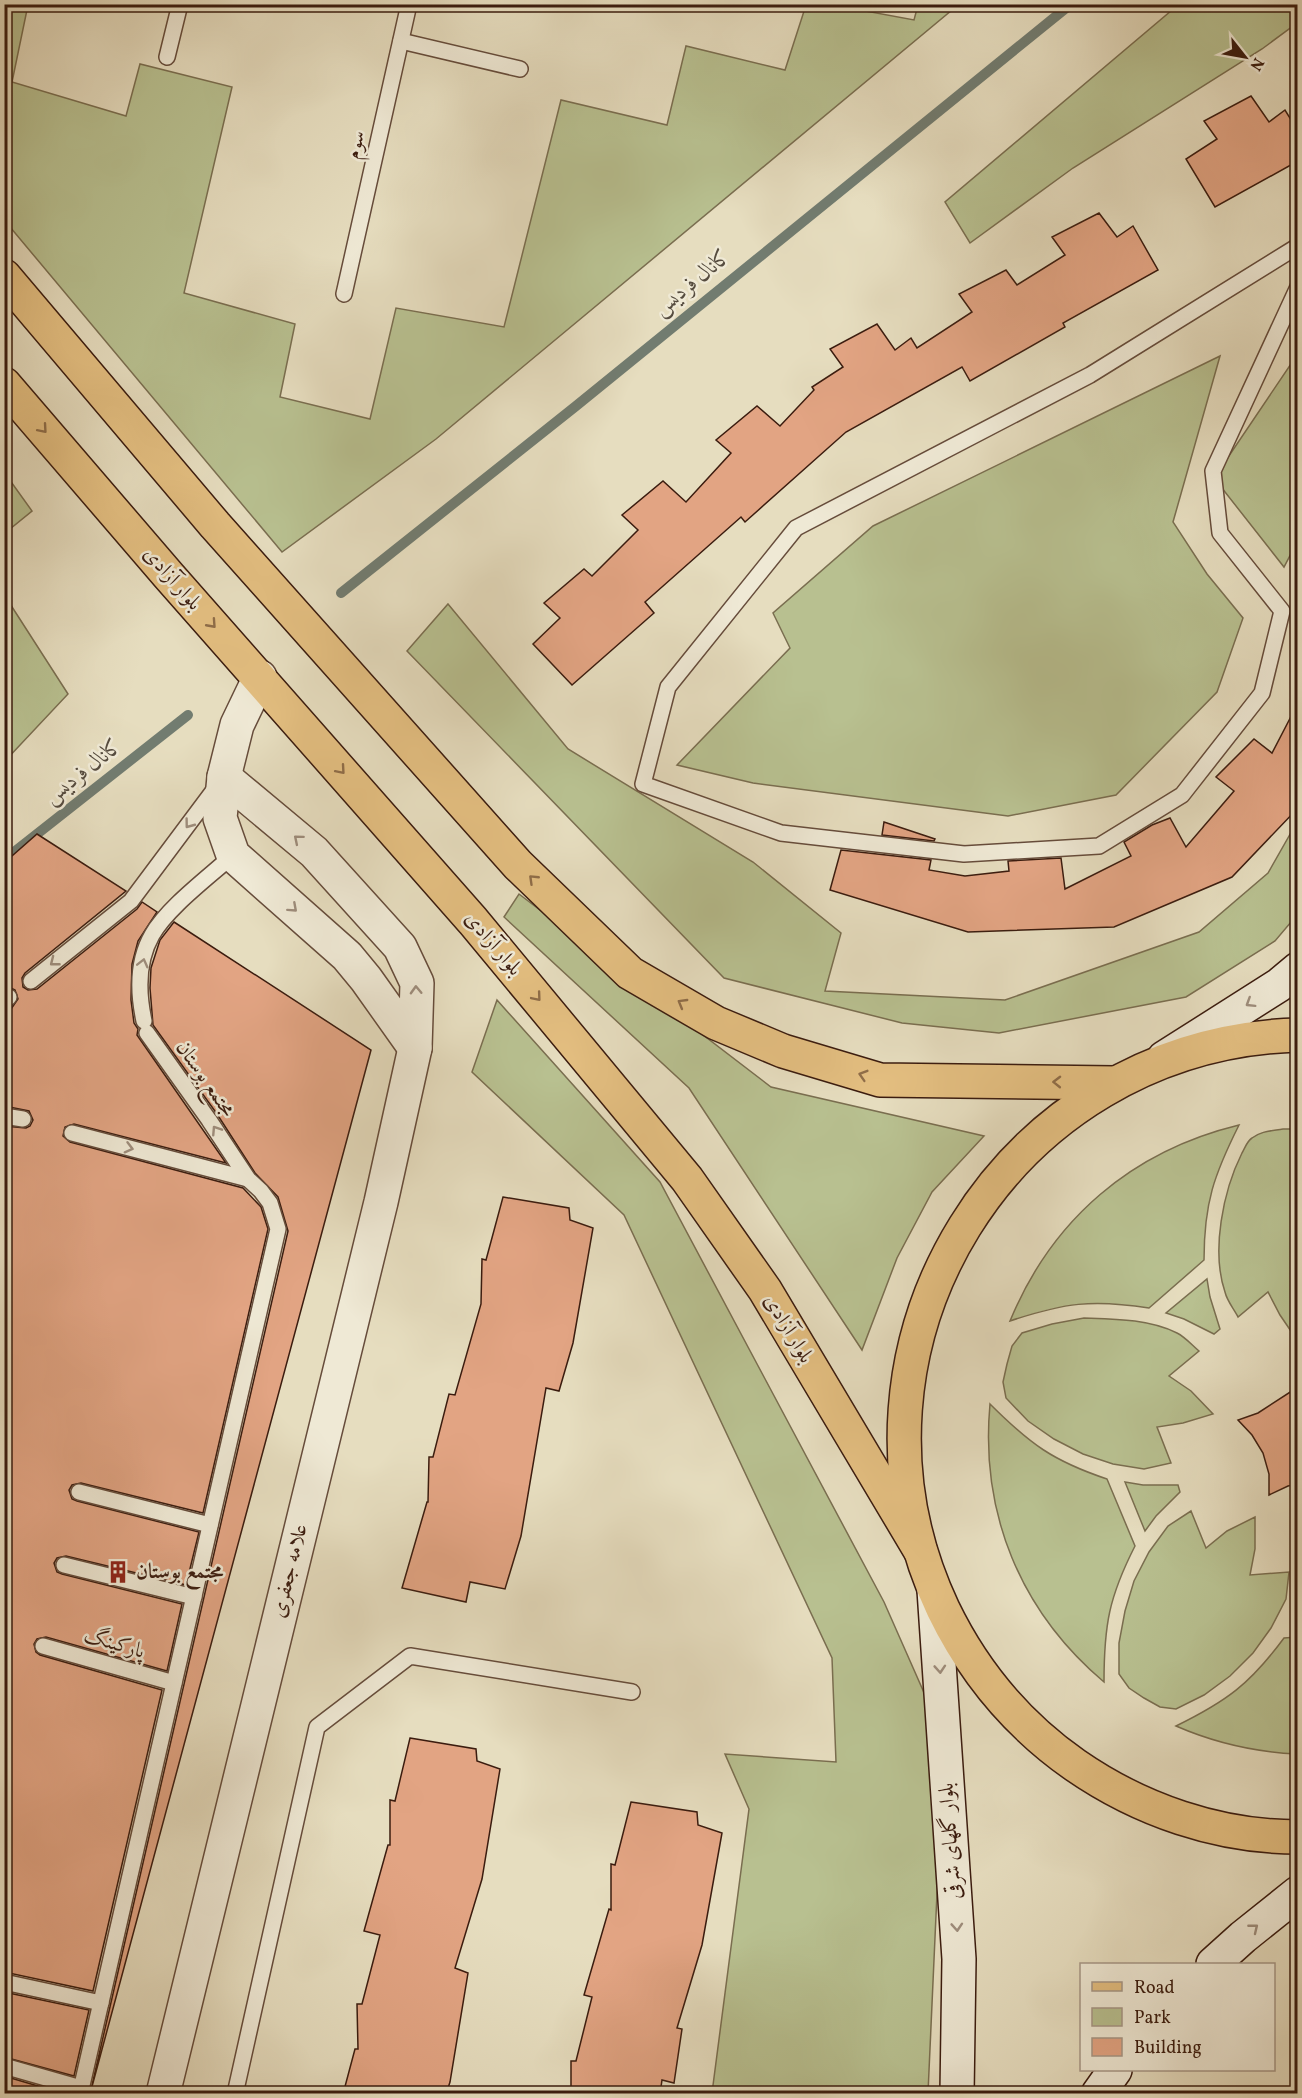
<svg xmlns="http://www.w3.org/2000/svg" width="1302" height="2098" font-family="Vollkorn,Amiri,serif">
<rect width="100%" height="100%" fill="#e6ddbf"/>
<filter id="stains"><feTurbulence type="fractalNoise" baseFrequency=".00333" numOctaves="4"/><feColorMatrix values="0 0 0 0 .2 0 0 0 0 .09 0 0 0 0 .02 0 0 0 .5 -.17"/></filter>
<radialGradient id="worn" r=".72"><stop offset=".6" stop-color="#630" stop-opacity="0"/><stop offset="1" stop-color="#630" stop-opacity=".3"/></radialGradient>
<!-- green -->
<g fill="#b8c090" stroke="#7a6e50" stroke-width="1.5">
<path d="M4,5h24l-16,77 114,34 14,-52 92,23 -48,206 111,31 -15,73 90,22 26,-111 108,19 57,-227 106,25 19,-79 99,24 21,-65h27l81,15 4,-15h40l-522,434 -154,113 -277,-331z"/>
<path d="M1178,5h119v18l-35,26 -189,119 -103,75 -25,-41z"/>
<path d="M1297,355v187l-13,25 -70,-89z"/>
<path d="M1220,356l-47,166 34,52 36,44 -26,74 -101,103 -108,21 -255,-33 -76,-18 113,-117 -17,-35 100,-87z"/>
<path d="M4,472l28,39 -27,22h-1z"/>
<path d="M5,596l63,98 -63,67h-1z"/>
<path d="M448,604l120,145 185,113 88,71 -16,58 180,9 194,-68 69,-59 29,-51v93l-22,26 -89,56 -187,36 -97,-10 -178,-45 -317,-327z"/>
<path d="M519,894l252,193 213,49 -52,56 -35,66 -35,92 -173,-262 -185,-171z"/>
<path d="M497,1000l163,182 224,420 60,136 -16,355h-216l37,-284 -24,-55 111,8 -4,-104 -208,-443 -152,-143z"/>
<path d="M1239,1125c-25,50 -35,78 -35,135l-55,48c-57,-9 -85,-5 -139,13 42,-102 122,-170 229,-196z"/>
<path d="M1283,1129h14v211l-17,-25 -12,-23 -30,25c-4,-8 -11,-16 -13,-25 -14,-41 -2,-101 17,-139 3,-5 5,-12 10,-15 9,-7 19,-7 31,-9z"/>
<path d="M1207,1279l3,18 10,32 -6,5 -30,-15 -18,-6z"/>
<path d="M1084,1318c30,1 65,1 93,15 8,4 15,12 22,18l-30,25 22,15 22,23 -30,9 -26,4 14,36 -27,6 -31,-5 -30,-10 -29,-15 -26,-18 -22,-23 -3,-16 4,-18 5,-18 10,-13 30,-9z"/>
<path d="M990,1404c40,40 63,57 117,75l28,67c-26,51 -31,79 -31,136 -84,-71 -124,-169 -114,-278z"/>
<path d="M1125,1482l18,3h35l2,7 -24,24 -11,15z"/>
<path d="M1191,1511l15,37 21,-17 28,-14v32l-5,26 39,-3 -3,27 -15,29 -18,25 -23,23 -26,19 -28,14 -16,-2 -16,-9 -15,-10 -10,-14v-31l6,-32 9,-30 15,-29 19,-26z"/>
<path d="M1297,1637v117c-42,-2 -82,-11 -121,-28 51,-25 74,-42 108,-88z"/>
</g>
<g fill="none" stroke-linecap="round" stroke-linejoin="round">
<!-- stream -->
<g stroke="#727c70" stroke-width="10">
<path d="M341,593l235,-187 495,-402"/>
<path d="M4,860l184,-145"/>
</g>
</g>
<!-- building -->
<g fill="#e2a483" stroke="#3b1c0f" stroke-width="1.5">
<path d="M1251,96l18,26 16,-12 13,21v30l-83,46 -29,-48 31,-20 -13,-18z"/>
<path d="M1099,213l18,24 16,-11 25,44 -95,53 2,4 -95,54 -8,-14 -116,65 -101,90 -4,-5 -96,85 9,11 -82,72 -39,-41 27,-26 -16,-15 40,-34 8,7 46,-46 -16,-15 41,-34 23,21 45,-49 -15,-13 41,-34 23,20 34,-36 -2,-3 31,-20 -13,-18 47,-25 18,26 16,-12 6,10 55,-36 -13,-18 47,-24 11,15 48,-30 -13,-18z"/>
<path d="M1298,703v105l-66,69 -118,50 -146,5 -138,-42 11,-40 90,10 -2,10 36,6 44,-5 -1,-10 53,-3 4,31 66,-33 -7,-14 28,-17 18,-7 16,29 48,-56 -18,-14 38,-38 18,14z"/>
<path d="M884,822l51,17 -1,2 -52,-6z"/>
<path d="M37,834l89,57 -101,82 -3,5 1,9 5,3 9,-1 100,-80 5,-7 15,10 -19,29 -6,23 -1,36 3,23 4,6 -1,6 89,128 -152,-39 -9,3 -2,9 7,6 173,46 18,19 7,22 -65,284 -122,-30 -9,2 -3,5 3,9 5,2 122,31 -13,53 -120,-29 -9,2 -3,5 3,9 5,2 120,30 -15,67 -121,-34 -9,2 -3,5 2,8 4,3 122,35 -69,301 -89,-19v-846l22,2 4,-2 3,-6 -4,-9 -25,-5v-95l7,-2 7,-10 -3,-9 -4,-2 -7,1v-126z"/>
<path d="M174,922l197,128 -281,1044 198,-863 -10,-34 -23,-24 -38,-59 -64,-89 -3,-37 1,-20 9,-28z"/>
<path d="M503,1197l66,11 1,12 23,8 -20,115 -14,48 -13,-3 -25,148 -16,53 -35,-7 -4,20 -64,-14 25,-86h1l1,-45h4l16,-63 6,1 26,-91 1,-45 4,1z"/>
<path d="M1298,1387v97l-10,2 -19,9v-21l-6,-21 -11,-18 -14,-15 20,-7z"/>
<path d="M410,1738l66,11 1,12 23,8 -18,110 -27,89 13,5 -18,109 -4,12h-103l12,-45h3l-1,-45h5l18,-69 -16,-4 24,-86h2v-45l5,1z"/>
<path d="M631,1802l66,10 1,13 24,8 -20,112 -25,83 5,1 -8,54 -12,-3 -2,14h-89v-33h5l16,-64 -8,-2 25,-86 2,1v-46l4,1z"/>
<path d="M4,1992l85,18 -15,66 -70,-19z"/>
<path d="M4,2076l61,18h-61z"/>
</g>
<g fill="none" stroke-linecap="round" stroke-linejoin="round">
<!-- service casing -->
<g stroke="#664c3b" stroke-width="18">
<g id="service">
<path d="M401,41l119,28"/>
<path d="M167,57l13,-53"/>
<path d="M1298,246l-208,129 -294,153 -128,159 -25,97 138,49 183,21 135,-8 83,-51 80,-102 20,-82 -62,-78 -7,-62 85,-184"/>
<path d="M344,294l65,-290"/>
<path d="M31,981l100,-80 86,-115"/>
<path d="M4,1002l5,-5"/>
<path d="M144,1021c-6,-28 -7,-60 8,-86 16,-28 57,-58 81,-80"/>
<path d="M4,1116l19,3"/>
<path d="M72,1133l176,46"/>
<path d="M79,1492l131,33"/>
<path d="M64,1565l130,32"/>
<path d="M43,1646l131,37"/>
<path d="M4,1982l97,21"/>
<path d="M4,2066l77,22"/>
<path d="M80,2094l198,-865 -8,-26 -9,-12 -13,-12 -39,-59 -62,-87"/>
<path d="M235,2094l82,-367 93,-71 222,36"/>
</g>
</g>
<!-- tertiary casing -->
<g stroke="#664c3b" stroke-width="36">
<g id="tertiary">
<path d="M260,677l-23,48 -13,52 -4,41 13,37 114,101 19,23 49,69"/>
<path d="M163,2094l218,-892 34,-154 2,-65 -17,-36 -86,-95 -90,-75"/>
</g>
</g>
<!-- secondary casing -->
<g stroke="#3b1c0f" stroke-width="36">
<g id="secondary">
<path d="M1164,1058l115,-73 19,-16"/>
<path d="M934,1590l25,369 -2,135"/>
<path d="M1213,1964l30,-27 55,-44"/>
<path d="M1098,2094l17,-24"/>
</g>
</g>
<!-- primary casing -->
<g stroke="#3b1c0f" stroke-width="36">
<g id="primary">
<path d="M4,276l211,249 303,340 112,108 86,50 67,28 97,29 235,3"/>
<path d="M4,384l165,192 304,345 214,258 78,111 155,260"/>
<path d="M1298,1035c-291,8 -479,311 -355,574 30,62 75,116 132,156 65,45 143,72 223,72"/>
</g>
</g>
<!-- service -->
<use href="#service" stroke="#efe9d5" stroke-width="15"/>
<!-- tertiary -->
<use href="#tertiary" stroke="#efe9d5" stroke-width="33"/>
<!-- secondary -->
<use href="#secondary" stroke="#efe9d5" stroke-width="33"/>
<!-- primary -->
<use href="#primary" stroke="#e3be80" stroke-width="33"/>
</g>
<!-- one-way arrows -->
<defs><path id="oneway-chevron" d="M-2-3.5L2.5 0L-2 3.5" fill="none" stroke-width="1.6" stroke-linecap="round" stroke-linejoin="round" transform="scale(1.5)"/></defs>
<g stroke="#8f6d48">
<use href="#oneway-chevron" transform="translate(43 429) rotate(49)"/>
<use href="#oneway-chevron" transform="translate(212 624) rotate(48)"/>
<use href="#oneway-chevron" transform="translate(341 770) rotate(49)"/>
<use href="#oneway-chevron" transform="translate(533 879) rotate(-136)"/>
<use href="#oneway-chevron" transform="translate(537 997) rotate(50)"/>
<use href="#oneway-chevron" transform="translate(682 1003) rotate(-150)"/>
<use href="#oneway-chevron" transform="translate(863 1075) rotate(-163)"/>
<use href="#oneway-chevron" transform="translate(1057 1082) rotate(-179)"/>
</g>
<g stroke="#9e8d7c">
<use href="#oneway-chevron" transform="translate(189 824) rotate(127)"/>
<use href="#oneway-chevron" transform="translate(298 839) rotate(-140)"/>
<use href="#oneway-chevron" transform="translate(293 908) rotate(42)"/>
<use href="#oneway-chevron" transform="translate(54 962) rotate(142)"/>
<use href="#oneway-chevron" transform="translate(143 963) rotate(-76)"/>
<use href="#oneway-chevron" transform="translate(416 990) rotate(-92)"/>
<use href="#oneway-chevron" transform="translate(1250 1003) rotate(148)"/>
<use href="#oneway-chevron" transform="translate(216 1130) rotate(-123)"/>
<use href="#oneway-chevron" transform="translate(129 1148) rotate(15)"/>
<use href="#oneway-chevron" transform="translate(940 1669) rotate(86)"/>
<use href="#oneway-chevron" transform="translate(957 1927) rotate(86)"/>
<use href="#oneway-chevron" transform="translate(1254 1928) rotate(-39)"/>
</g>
<!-- icons -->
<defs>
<g id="building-bare" transform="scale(1.8)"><path d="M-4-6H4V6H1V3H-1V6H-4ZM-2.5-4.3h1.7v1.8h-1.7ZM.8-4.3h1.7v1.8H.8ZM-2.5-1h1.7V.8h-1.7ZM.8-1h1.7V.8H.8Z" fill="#8f2418" stroke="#efe9d5" stroke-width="2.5" paint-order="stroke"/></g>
</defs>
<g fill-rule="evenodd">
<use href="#building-bare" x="118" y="1572"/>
</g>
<g text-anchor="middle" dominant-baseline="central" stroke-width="5" stroke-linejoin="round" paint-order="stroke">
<!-- street labels -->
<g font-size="21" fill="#3b1c0f" stroke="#efe9d5">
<text transform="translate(356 145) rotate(-77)">سوم</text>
<text transform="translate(172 579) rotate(49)">بلوار آزادی</text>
<text transform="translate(493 944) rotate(50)">بلوار آزادی</text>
<text transform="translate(205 1079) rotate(55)">مجتمع بوستان</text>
<text transform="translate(788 1329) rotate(59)">بلوار آزادی</text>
<text transform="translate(290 1571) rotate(-76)">علامه جعفری</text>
<text transform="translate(114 1644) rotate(16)">پارکینگ</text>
<text transform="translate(951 1841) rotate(-94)">بلوار گلهای شرقی</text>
</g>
<!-- poi labels -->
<g font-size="21" font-weight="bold" fill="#3b1c0f" stroke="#efe9d5" text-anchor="start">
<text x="136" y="1572">مجتمع بوستان</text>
</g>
<!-- water labels -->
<g font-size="22" font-style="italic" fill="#564c3f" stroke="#efe9d5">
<text transform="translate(693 283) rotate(-39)">کانال فردیس</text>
<text transform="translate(84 772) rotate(-38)">کانال فردیس</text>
</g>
</g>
<!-- margin -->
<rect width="1302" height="2098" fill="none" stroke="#e6ddbf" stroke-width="24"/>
<rect x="6" y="6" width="1290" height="2086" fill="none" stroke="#3b1c0f" stroke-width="3"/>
<rect x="12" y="12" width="1278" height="2074" fill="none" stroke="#3b1c0f" stroke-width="1.5"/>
<!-- legend -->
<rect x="1080" y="1963" width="195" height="108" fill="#efe9d5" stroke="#a79786" stroke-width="1.5"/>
<rect x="1092" y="1982" width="30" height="9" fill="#e3be80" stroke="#a79786" stroke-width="1.5"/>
<text x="1134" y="1993" font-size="18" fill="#3b1c0f">Road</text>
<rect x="1092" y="2008" width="30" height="18" fill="#b8c090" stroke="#a79786" stroke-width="1.5"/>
<text x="1134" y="2023" font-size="18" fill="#3b1c0f">Park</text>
<rect x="1092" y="2038" width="30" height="18" fill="#e2a483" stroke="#a79786" stroke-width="1.5"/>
<text x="1134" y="2053" font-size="18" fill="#3b1c0f">Building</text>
<!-- north arrow -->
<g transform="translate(1245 57) rotate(121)" stroke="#efe9d5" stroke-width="4.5" paint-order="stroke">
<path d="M0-4.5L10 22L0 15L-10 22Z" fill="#3b1c0f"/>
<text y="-9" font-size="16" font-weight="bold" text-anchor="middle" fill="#3b1c0f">N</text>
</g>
<rect width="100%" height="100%" filter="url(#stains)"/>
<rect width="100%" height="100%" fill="url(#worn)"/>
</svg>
